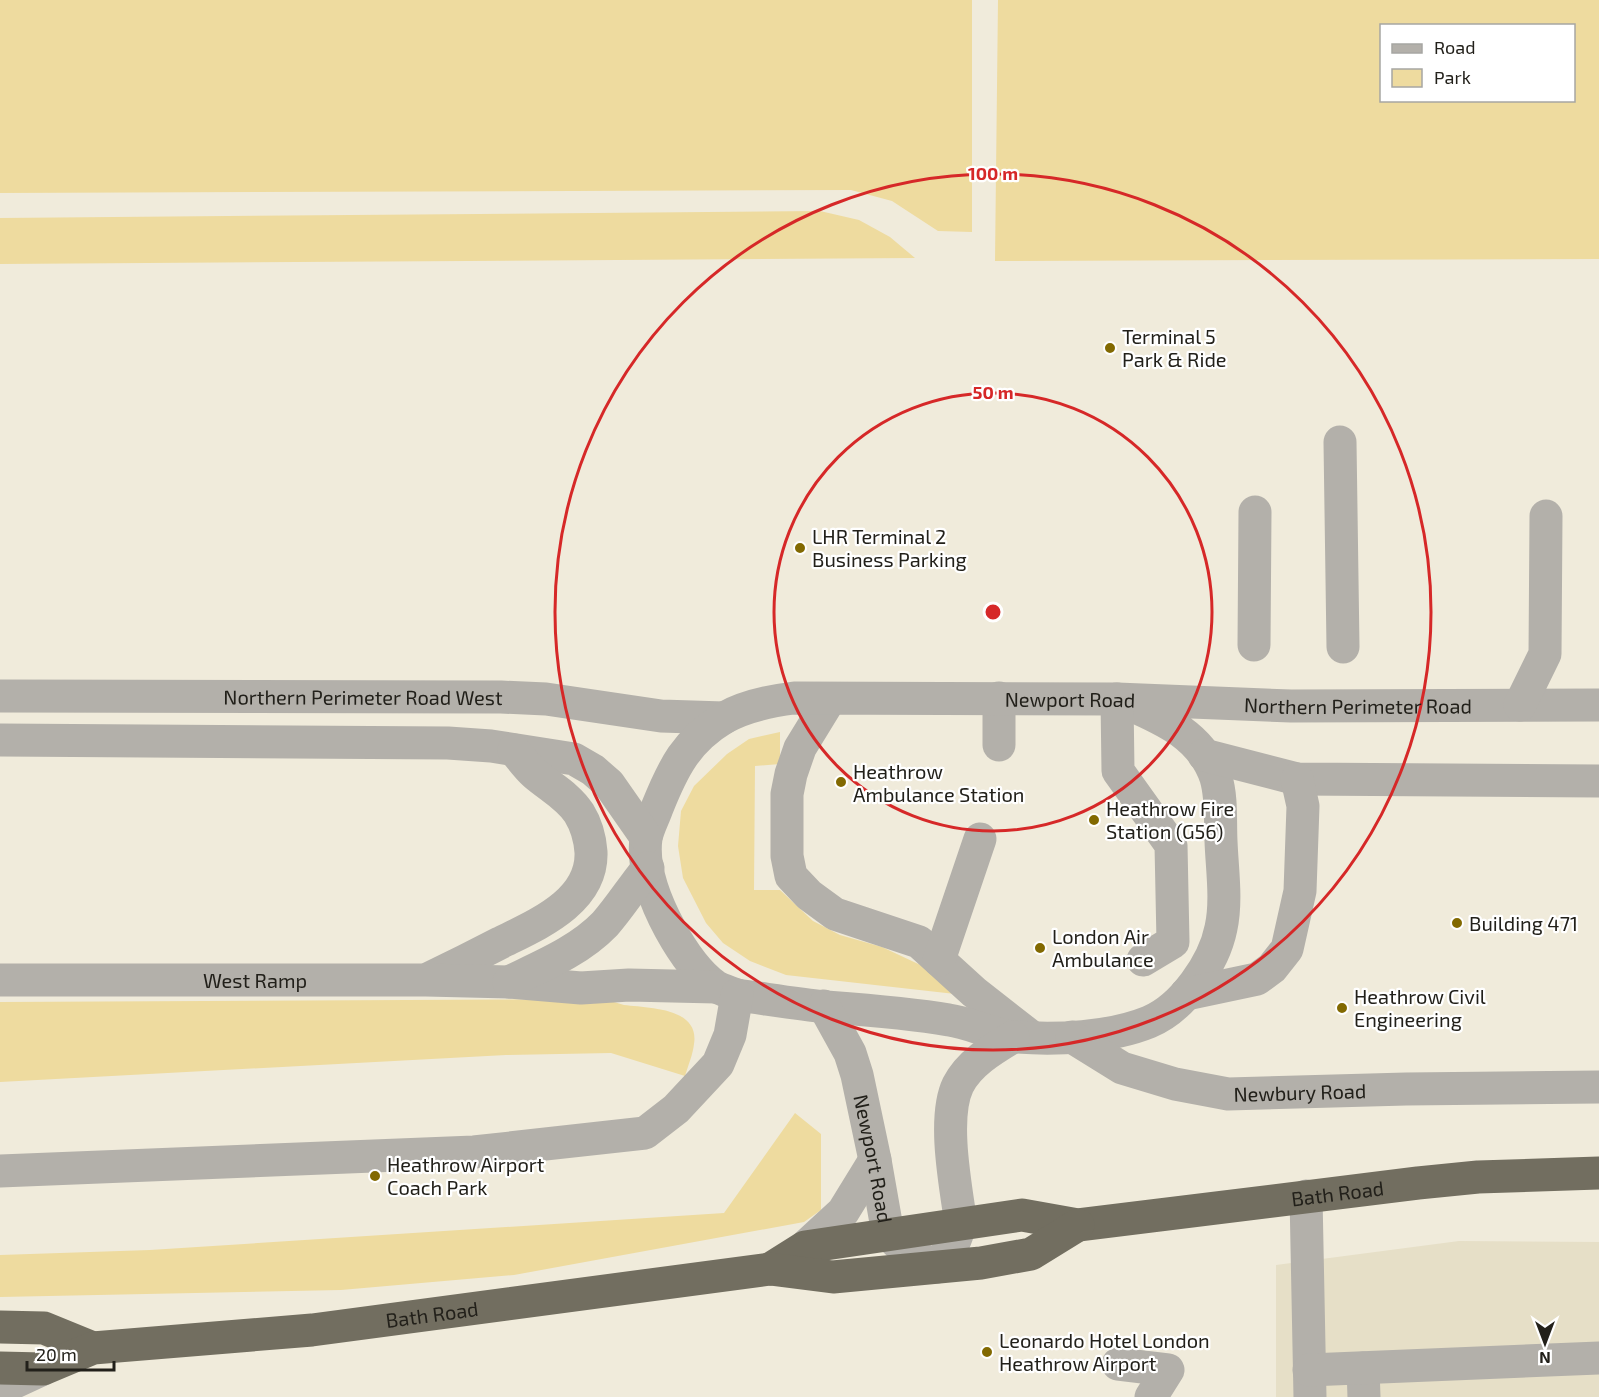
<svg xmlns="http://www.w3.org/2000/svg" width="1599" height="1397" font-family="'Exo 2',sans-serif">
<rect width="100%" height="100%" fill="#f0ebdb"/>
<!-- built -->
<path fill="#e6dfc7" d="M1459,1241l140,1v155h-323v-132z"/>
<!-- green -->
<g fill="#eedb9f" fill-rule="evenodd">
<path d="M0,0h972v232l-34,-1 -46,-30 -41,-11 -851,3z"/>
<path d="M998,0h601v259l-604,2zM1382,26h192v74h-192z"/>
<path d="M820,211l39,9 31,17 25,21 -915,6v-46z"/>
<path d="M780,732v32l-25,2 -1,124h26l33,31 27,14 42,12 47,22 26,25 -169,-19 -36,-14 -27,-18 -17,-20 -23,-45 -5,-32 3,-35 13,-25 33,-32 22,-15z"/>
<path d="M605,999c6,2 12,4 19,6 23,3 76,2 70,39 -1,10 -6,22 -9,32l-74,-23 -105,2 -506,27v-80z"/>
<path d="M795,1113l26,21v76l-17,12 -290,53 -173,15 -341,7v-42l150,-5 574,-37z"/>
</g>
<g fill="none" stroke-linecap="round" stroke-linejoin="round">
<!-- minor -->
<g stroke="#b3b0aa" stroke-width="33">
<path d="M1340,442l3,205"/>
<path d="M1254,645l1,-133"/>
<path id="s1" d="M0,696l501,1 45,2 115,17 63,2"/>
<path d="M999,698v47"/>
<path d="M830,699l-30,49 -9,26 -4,20v62l4,20 18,19 26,19 84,28 55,50 55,43"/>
<path id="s2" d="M1117,699c40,18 84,33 99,79 6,20 4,43 5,63 1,28 6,59 0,87 -7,35 -38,80 -72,94 -39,16 -93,18 -134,15 -23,-2 -44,-14 -66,-17 -41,-7 -82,-10 -122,-13 -30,-3 -60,-8 -90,-12 -7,-3 -16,-5 -22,-9 -18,-13 -34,-37 -45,-57 -14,-26 -28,-61 -24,-91 2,-10 8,-21 11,-30 16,-40 29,-67 67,-90 21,-12 46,-17 70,-20l323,1 174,7 308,-1"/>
<path d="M1117,699l1,72 53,74 2,97 -30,18"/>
<path d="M1520,705l25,-51 1,-138"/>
<path d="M0,740l448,3 43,3 83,13 19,11 16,14 37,53"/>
<path d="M1204,755l93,24 302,2"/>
<path d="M939,960l41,-121"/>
<path d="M430,978c23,-11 47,-23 70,-35 36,-18 93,-41 91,-91 -1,-14 -4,-26 -12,-39 -11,-17 -29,-26 -44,-39 -8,-7 -14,-16 -21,-24"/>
<path id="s3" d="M0,980h426l83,2 72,6 48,-3 87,2"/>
<path d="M509,982c33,-16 70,-31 96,-58 15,-17 28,-38 43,-56"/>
<path d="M1186,994l71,-15 15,-11 15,-19 13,-58 3,-85 -6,-27"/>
<path id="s4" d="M824,1006l26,47 7,22 18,85 13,74 18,17 31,16 18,-27 6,-16c-5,-36 -19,-106 -3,-139 11,-22 35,-36 55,-48"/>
<path id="s5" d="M1072,1037l50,31 53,16 53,10 178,-5 193,-2"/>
<path d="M0,1171l474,-19 171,-19 31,-24 42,-45 12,-29 7,-40"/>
<path d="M1306,1196l4,201"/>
<path d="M805,1247l38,-35 32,-52"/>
<path d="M1118,1364l50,6 -17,27"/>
<path d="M1363,1368l1,29"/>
<path d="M1309,1370l290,-12"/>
<path d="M0,1389l43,-20"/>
</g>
<!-- highway -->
<g stroke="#726e60" stroke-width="33">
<path id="s6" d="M770,1269l35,-22 217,-32 56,10 340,-42 60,-6 121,-4"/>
<path d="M0,1327l44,1 49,20"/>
<path id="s7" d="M0,1368l43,1 50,-21 219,-18 458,-61 63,8 148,-14 50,-9 47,-29"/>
</g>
</g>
<!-- distance rings -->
<g fill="none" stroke="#d62828" stroke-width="3">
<circle cx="993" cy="612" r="219"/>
<circle cx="993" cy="612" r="438"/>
</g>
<!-- markers -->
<g fill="#826901" stroke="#fff" stroke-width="2">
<circle cx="1110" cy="348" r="6"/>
<circle cx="800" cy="548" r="6"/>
<circle cx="841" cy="782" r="6"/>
<circle cx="1094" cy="820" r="6"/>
<circle cx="1457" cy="923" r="6"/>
<circle cx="1040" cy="948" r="6"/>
<circle cx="1342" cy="1008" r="6"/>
<circle cx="375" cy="1176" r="6"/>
<circle cx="987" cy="1352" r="6"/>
</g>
<g text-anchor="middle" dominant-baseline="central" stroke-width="4.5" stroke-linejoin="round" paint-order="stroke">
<!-- poi labels -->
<g font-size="20" fill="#22201a" stroke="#fff" text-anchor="start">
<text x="1122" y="336">Terminal 5<tspan x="1122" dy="23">Park &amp; Ride</tspan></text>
<text x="812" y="536">LHR Terminal 2<tspan x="812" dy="23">Business Parking</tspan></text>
<text x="853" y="771">Heathrow<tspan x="853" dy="23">Ambulance Station</tspan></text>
<text x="1106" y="808">Heathrow Fire<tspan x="1106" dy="23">Station (G56)</tspan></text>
<text x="1469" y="923">Building 471</text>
<text x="1052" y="936">London Air<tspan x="1052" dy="23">Ambulance</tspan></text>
<text x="1354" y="996">Heathrow Civil<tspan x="1354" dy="23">Engineering</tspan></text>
<text x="387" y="1164">Heathrow Airport<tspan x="387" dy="23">Coach Park</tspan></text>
<text x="999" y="1340">Leonardo Hotel London<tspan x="999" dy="23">Heathrow Airport</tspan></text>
</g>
<!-- street labels -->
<g font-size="20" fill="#22201a" stroke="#fff">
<text stroke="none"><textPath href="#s1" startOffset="363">Northern Perimeter Road West</textPath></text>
<text stroke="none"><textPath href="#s2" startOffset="1510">Newport Road</textPath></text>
<text stroke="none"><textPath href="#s2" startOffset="1798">Northern Perimeter Road</textPath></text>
<text stroke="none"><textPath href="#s3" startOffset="255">West Ramp</textPath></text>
<text stroke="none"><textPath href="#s5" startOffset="240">Newbury Road</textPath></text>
<text stroke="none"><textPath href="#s4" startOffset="162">Newport Road</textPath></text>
<text stroke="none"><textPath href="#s6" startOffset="579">Bath Road</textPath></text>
<text stroke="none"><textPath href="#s7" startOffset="438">Bath Road</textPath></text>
</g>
</g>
<circle cx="993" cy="612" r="9" fill="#d62828" stroke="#fff" stroke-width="3"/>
<g font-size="18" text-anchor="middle" font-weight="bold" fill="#d62828" stroke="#fff" stroke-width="4.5" stroke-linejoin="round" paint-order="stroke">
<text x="993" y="180">100 m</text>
<text x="993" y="399">50 m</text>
</g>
<!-- legend -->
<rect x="1380" y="24" width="195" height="78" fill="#ffffff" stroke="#a7a6a3" stroke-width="1.5"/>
<rect x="1392" y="44" width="30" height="9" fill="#b3b0aa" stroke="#a7a6a3" stroke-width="1.5"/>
<text x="1434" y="54" font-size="18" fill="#22201a">Road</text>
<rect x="1392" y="69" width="30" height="18" fill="#eedb9f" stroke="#a7a6a3" stroke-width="1.5"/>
<text x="1434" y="84" font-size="18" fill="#22201a">Park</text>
<!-- north arrow -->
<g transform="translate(1545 1343) rotate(180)" stroke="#ffffff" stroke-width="4.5" paint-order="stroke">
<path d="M0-4.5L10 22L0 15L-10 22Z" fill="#22201a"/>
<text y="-9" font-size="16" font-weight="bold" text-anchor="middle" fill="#22201a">N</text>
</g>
<!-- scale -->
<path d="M27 1361v9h87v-9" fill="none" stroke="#22201a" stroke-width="3"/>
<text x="36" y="1361" font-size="18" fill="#22201a" stroke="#ffffff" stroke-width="4.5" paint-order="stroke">20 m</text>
</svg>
